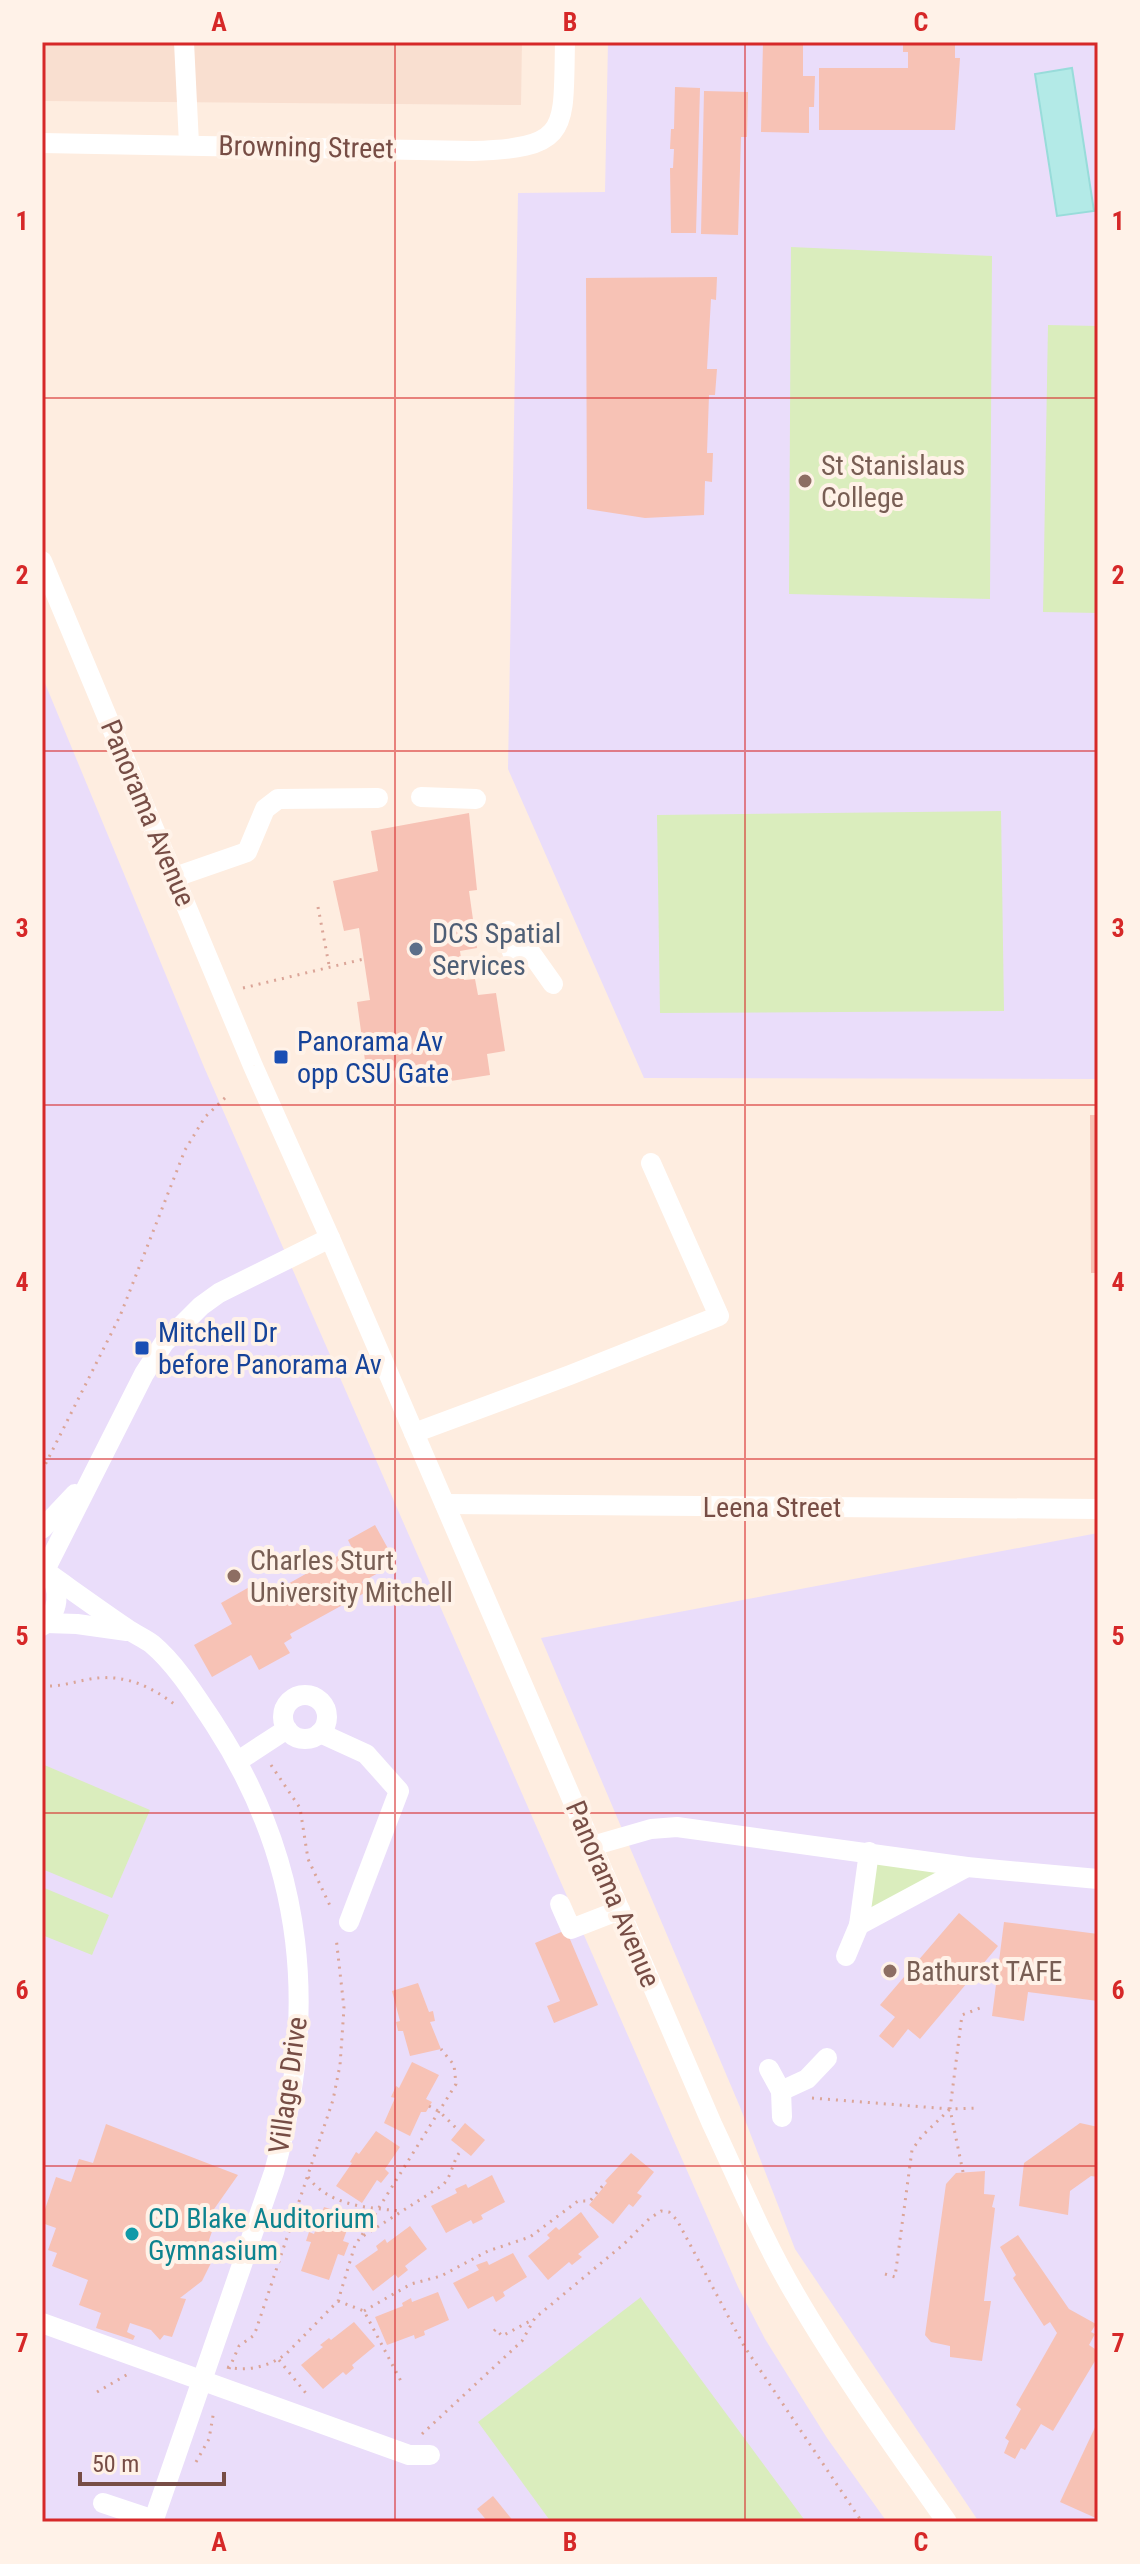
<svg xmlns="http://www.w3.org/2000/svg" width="1140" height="2564" font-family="'Roboto Condensed',sans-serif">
<rect width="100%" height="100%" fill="#feede0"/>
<!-- residential -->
<path fill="#f9dfd0" d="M42,42h480l-1,63 -479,-4z"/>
<!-- education -->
<g fill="#eaddfa">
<path d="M608,42h490v1037l-454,-1 -136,-309 10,-576 87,-1z"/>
<path d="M42,676l162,391 534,1220 27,52 62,99 60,84h-845z"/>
<path d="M1098,1533v989h-119l-184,-273 -55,-142 -199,-469z"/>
</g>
<!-- green -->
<g fill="#daedbd">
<path d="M791,247l201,9 -2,343 -201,-5z"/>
<path d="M1048,325l50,1v287l-55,-1z"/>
<path d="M1001,811l3,200 -344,2 -3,-198z"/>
<path d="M42,1764l108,46 -38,88 -70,-29z"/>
<path d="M869,1852l98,15 -108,58z"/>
<path d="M42,1887l67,28 -17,40 -50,-20z"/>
<path d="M641,2297v1l165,224h-255l-73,-100z"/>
</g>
<!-- water -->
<path fill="#b3eae7" stroke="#98dcda" stroke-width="2" d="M1072,68l22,143 -37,5 -22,-142z"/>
<!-- building -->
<g fill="#f7c2b5">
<path d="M763,42h40v34h12l-1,31h-5v26l-48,-1z"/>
<path d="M903,42h52v16h5l-5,72h-136v-62h89v-16h-5z"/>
<path d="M675,87l25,1 -4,145h-25l-1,-65h3l1,-19h-4l1,-20h3z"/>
<path d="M704,91l44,1 -1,45h-6l-3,98 -37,-1z"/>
<path d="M717,277l-1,23 -5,-1 -4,70h10l-2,26h-6l-2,58h6l-1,29 -7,-1 -1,34 -59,3 -58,-9 -1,-231z"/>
<path d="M469,813l8,77 -8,1 8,57 -17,3 4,29 11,-1 3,16 18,-2 9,58 -18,3 3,21 -59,9 -3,-19 -61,10 -10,-73 13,-2 -11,-72 -15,3 -11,-50 45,-10 -7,-40z"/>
<path d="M1090,1115h8v158h-7z"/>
<path d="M375,1525l21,38 -34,19 6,9 -78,43 2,4 -8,5 6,10 -31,17 -8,-15 -39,22 -18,-32 38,-21 -11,-21 32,-18 8,14 91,-51 -4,-8z"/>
<path d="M959,1913l39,33 -78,93 -12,-10 -15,19 -14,-12 16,-19 -15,-12z"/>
<path d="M1004,1922l94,12v67l-70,-9 -4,29 -32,-5z"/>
<path d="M566,1930l32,75 -44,18 -7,-17 13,-5 -25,-58z"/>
<path d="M418,1983l11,29 4,-1 2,10 -5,1 11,27 -31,7 -7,-25h-5l-2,-9 4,-1 -8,-30z"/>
<path d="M412,2062l27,13 -13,24 6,3 -6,10h-5l-11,24 -26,-13 11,-25 -4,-1 5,-11 3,2z"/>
<path d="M465,2123l20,17 -14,16 -20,-16z"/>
<path d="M1080,2123l18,4v50l-7,-1 -21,15 -2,24 -49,-9 5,-43z"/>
<path d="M106,2124l132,51 -26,37 -3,9 6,2 -6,17v9l5,1 -3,13 -9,18 -22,17 6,1 -14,38 -8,-2 -4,5 -9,-10 -21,-7 -3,9 8,4 -2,4 -37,-12 5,-15 -22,-8 9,-25 -36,-14 5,-13 -9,-3 8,-22 -14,-5v-5l14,-41 15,5 8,-23 14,4z"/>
<path d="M376,2131l24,16 -15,22 4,4 -8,10 -4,-3 -15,23 -26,-17 16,-23 -2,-1 6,-10 3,2z"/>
<path d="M631,2153l23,19 -17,21 5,3 -9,11 -4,-3 -16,20 -24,-19 18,-22 -2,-2z"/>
<path d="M985,2171l-1,23 11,1 -3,12 3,1 -11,93h7l-9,60 -32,-4v-11l-19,-4 -6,-7 21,-151 10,-11z"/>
<path d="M492,2175l13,27 -24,13 2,4 -10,5 -2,-4 -25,13 -15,-27 26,-13 -2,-4 11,-5 2,4z"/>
<path d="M324,2207l28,9 -9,25 6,2 -5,13 -6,-2 -9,26 -28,-9 10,-29 -5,-1 3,-9 5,2z"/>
<path d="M581,2212l18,25 -21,17 4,3 -10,8 -3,-3 -21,18 -20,-24 22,-18 -3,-3 9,-8 3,3z"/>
<path d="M410,2226l17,23 -22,17 3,4 -10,8 -3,-4 -22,17 -18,-25 23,-16 -2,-4 9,-7 2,4z"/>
<path d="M1018,2235l51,74 27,15 -5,8 4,2 -6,11 9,6v5l-45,75 -12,-7 -16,26 -4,-2 -6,11 -11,-6 5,-12 -4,-3 16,-29 -5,-4 41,-72 -7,-11 -6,4 -31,-48 3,-3 -16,-28z"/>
<path d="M513,2253l14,24 -24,15 2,4 -9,6 -3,-6 -25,13 -15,-26 26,-13 -3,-5 11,-4 2,4z"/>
<path d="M438,2292l11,28 -25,11 1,4 -10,4 -1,-4 -27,10 -12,-28 28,-11 -1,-3 9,-5 1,4z"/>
<path d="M354,2322l21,24 -23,19 2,3 -8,7 -3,-3 -20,17 -22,-24 22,-18 -3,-2 9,-7 2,2z"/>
<path d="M1098,2421v98l-38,-17z"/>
<path d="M493,2496l21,26h-26l-11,-13z"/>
</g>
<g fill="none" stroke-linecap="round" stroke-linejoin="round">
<!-- path -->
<g stroke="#dba598" stroke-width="3" stroke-dasharray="2 6" stroke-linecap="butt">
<path d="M318,907l11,58"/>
<path d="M243,988l121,-29"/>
<path d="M42,1471l78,-155 65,-166 20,-33 22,-21"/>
<path d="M42,1686c15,1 29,-3 43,-6 36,-8 65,5 93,27"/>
<path d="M271,1765l29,43 8,51 24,51"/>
<path d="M812,2098l138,11 28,-1"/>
<path d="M429,2106l11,6 19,19"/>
<path d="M963,2172l-13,-63 12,-94 18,-7"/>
<path d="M308,2177c21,29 60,31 94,34"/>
<path d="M362,2235l94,-151 -2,-19 -13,-16"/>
<path d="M885,2274l10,3 17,-127 10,-14 28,-27"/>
<path d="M338,2301l26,10 39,74"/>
<path d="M364,2311l47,-27 30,-8 47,-25 42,-14 48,-36h12l14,-17"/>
<path d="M494,2331l2,-2 6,7 32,-17"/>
<path d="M279,2360l30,37"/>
<path d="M227,2367c21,5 44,-1 60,-14l51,-52 17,-56 5,-7 83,-53c10,-11 9,-24 19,-36"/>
<path d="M229,2369l10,-23 14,-10 3,-6 77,-230 7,-35 4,-57 -8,-71"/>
<path d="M97,2392l31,-18"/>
<path d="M422,2434l100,-93 13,-23 89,-74 25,-25 12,-8 8,1 8,8 67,126 118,176"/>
<path d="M196,2462l13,-23 5,-29"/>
</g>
<!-- minor -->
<g stroke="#fff" stroke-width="20">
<path d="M184,42l5,102"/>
<path d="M42,143l431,8c98,-3 90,-21 92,-109"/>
<path d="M42,561l211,505 77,172 382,886c27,57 51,116 83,170 46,79 99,153 152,228"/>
<path d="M421,797l55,2"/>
<path d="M175,877l72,-25 18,-43 13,-10 100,-1"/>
<path d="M508,931l4,21 19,1 22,31"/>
<path d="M414,1433l156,-58 149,-59 -68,-153"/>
<path d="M445,1504l653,5"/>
<path d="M42,1529l33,-35"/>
<path d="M46,1568l98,-194 20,-31 37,-37 18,-13 111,-55"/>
<path d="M52,1576c24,17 49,35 74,52 8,6 18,10 26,16 25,21 45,54 63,81 91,140 103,288 59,447l-121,350"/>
<path d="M46,1623l31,1 50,7"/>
<path d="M42,1626c17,-14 19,-35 7,-53"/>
<circle cx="305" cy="1717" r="22"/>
<path d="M320,1733l46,21 33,37 -50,131"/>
<path d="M238,1761l49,-32"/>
<path d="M592,1846l59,-17 26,-2 290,40 131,12"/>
<path d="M560,1904l11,25 49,-19"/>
<path d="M859,1925l108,-58"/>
<path d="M846,1956l13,-31 10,-73"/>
<path d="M769,2069l12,22 1,26"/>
<path d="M781,2091l26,-12 20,-21"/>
<path d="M42,2323l367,132h21"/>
<path d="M103,2503l51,17"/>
</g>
</g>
<!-- grid -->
<path fill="none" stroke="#d62828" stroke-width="2" stroke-opacity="0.55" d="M395,42v2480M745,42v2480M42,398h1056M42,751h1056M42,1105h1056M42,1459h1056M42,1813h1056M42,2166h1056"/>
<!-- markers -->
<g fill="#8d6e63" stroke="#fff2e8" stroke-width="3">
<circle cx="805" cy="481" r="8"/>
<circle cx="234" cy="1576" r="8"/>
<circle cx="890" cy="1971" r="8"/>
</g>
<circle fill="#5c6f8a" stroke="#fff2e8" stroke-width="3" cx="416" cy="949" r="8"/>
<g fill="#1a4fb4" stroke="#fff2e8" stroke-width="3">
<rect x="273" y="1049" width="16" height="16" rx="4"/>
<rect x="134" y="1340" width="16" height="16" rx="4"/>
</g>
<circle fill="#0f9aa8" stroke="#fff2e8" stroke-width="3" cx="132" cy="2234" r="8"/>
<g text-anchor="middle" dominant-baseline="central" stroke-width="8" stroke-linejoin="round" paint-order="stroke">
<!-- street labels -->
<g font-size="28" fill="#774d45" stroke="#fff2e8">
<text transform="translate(306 147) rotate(1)">Browning Street</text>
<text transform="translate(148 813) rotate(67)">Panorama Avenue</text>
<text x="772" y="1507">Leena Street</text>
<text transform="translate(613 1894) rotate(67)">Panorama Avenue</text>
<text transform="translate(288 2085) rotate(-82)">Village Drive</text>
</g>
<!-- education labels -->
<g font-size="28" fill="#785e54" stroke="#fff2e8" text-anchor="start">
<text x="821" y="465">St Stanislaus<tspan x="821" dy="32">College</tspan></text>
<text x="250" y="1560">Charles Sturt<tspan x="250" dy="32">University Mitchell</tspan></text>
<text x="906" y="1971">Bathurst TAFE</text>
</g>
<!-- service labels -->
<g font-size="28" fill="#4e5e75" stroke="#fff2e8" text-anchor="start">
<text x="432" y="933">DCS Spatial<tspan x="432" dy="32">Services</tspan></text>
</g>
<!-- transit labels -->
<g font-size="28" fill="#164399" stroke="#fff2e8" text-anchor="start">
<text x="297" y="1041">Panorama Av<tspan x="297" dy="32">opp CSU Gate</tspan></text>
<text x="158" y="1332">Mitchell Dr<tspan x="158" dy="32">before Panorama Av</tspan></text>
</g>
<!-- culture labels -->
<g font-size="28" fill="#0d838f" stroke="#fff2e8" text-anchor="start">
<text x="148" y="2218">CD Blake Auditorium<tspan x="148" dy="32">Gymnasium</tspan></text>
</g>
</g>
<!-- border -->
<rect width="1140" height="2564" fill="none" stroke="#fff2e8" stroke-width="88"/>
<!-- scale -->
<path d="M80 2472v12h144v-12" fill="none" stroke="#774d45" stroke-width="4"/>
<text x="92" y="2472" font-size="24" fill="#774d45" stroke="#fff2e8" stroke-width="6" paint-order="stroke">50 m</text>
<rect x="44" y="44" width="1052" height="2476" fill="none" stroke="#d62828" stroke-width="3"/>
<g font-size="26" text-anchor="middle" font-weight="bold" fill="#d62828">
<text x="219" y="31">A</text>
<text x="570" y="31">B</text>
<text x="921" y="31">C</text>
<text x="22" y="230">1</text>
<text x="1118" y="230">1</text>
<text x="22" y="584">2</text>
<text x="1118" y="584">2</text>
<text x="22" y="937">3</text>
<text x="1118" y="937">3</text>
<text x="22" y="1291">4</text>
<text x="1118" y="1291">4</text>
<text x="22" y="1645">5</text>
<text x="1118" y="1645">5</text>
<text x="22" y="1999">6</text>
<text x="1118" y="1999">6</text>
<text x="22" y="2352">7</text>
<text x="1118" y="2352">7</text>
<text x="219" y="2551">A</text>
<text x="570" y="2551">B</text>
<text x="921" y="2551">C</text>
</g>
</svg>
